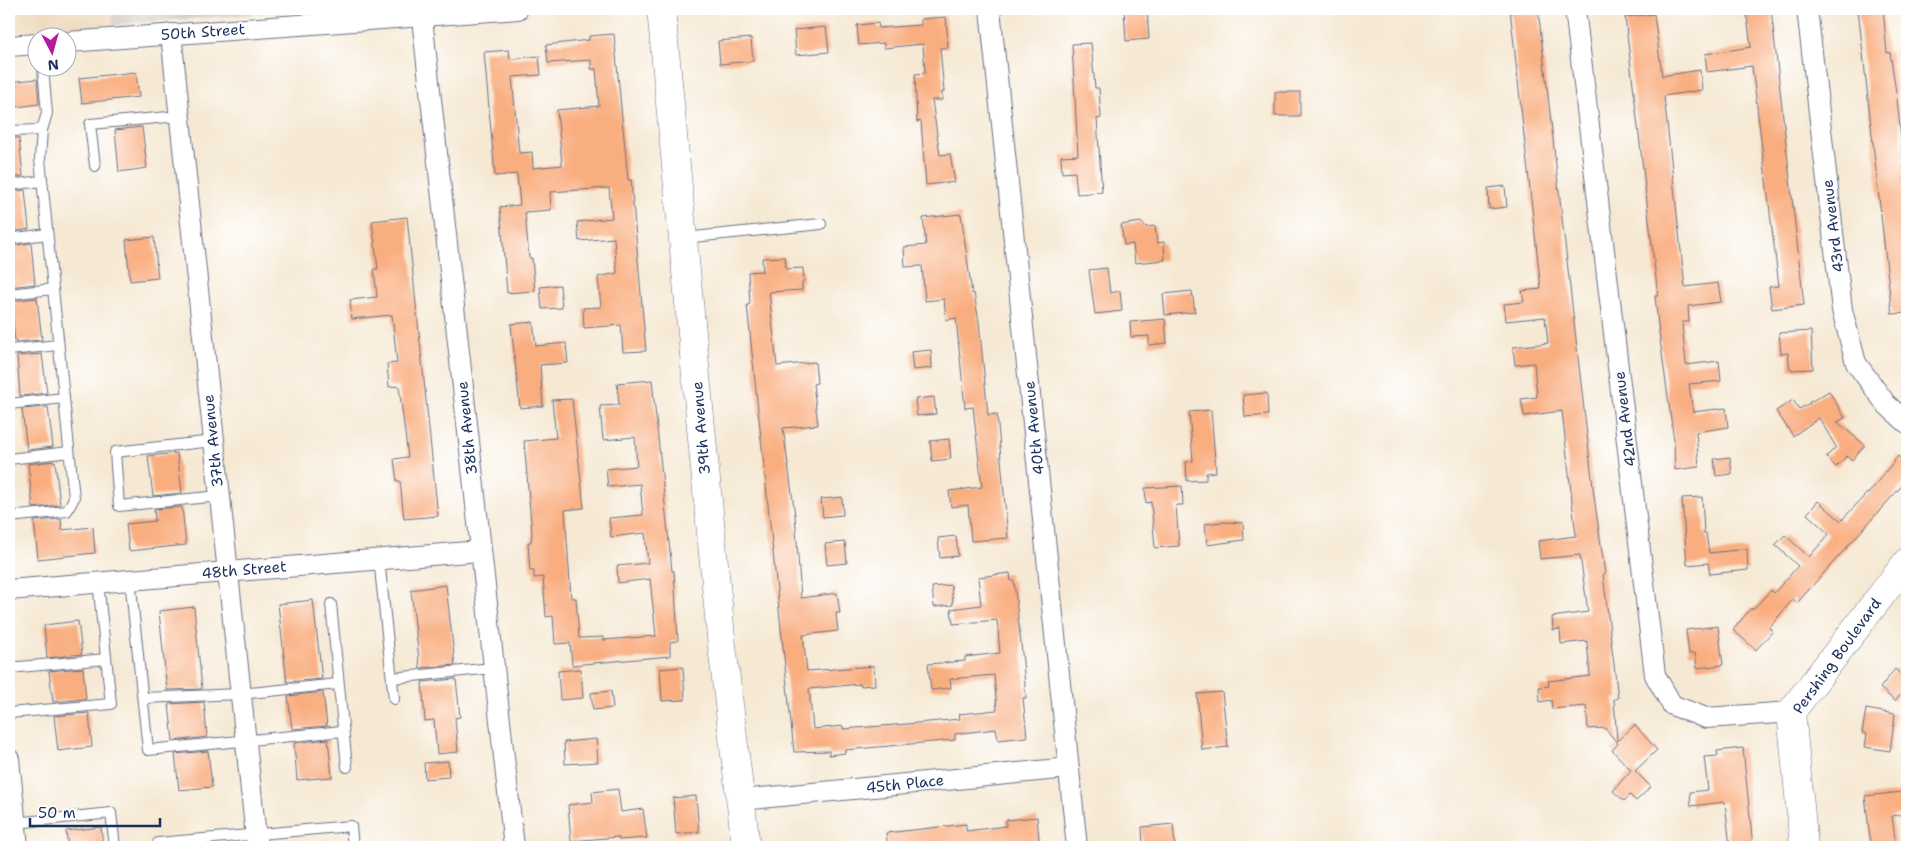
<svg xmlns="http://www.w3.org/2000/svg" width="1916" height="856" font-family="'Shantell Sans',sans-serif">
<rect width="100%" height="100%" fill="#fff"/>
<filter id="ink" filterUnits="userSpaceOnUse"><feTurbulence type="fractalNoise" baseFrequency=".02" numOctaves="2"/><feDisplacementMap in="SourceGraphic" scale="10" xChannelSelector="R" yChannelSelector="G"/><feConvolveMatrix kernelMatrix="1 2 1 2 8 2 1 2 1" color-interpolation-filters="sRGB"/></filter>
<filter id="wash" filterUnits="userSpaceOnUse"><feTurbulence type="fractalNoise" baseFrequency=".0096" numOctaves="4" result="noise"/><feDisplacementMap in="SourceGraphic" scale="20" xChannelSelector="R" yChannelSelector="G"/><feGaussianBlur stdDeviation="1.12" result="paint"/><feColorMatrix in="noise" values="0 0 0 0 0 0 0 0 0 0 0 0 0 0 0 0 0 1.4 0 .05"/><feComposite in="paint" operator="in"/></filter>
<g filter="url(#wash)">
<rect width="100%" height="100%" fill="#f6e9d4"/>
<!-- built -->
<path fill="#ecd8ba" d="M9,9h102l2,16 -104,8z"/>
<!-- industrial -->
<path fill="#cbc3b8" d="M111,9h202l-200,16z"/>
<g id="blocks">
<!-- building -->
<g fill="#f9ae80">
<path d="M1124,9h23l2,30 -23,2z"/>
<path d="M1510,9h28l56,487 11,78h-2l15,124 -4,1 3,42 18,-16 22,25 -22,21 16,16 -15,14 -6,-6 -6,6 -11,-10 18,-21 -19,-20 6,-6 -13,-16 -17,1 -2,-23 -34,3 -1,-9 -11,2 -1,-15 10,-1 -1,-5 42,-5 -3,-35 -26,3 -1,-15 -7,1 -1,-13 36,-5 -8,-57 -40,4 -2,-18 38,-5 -14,-125 -38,5 -3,-17 16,-2 -3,-34 -19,2 -2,-18 35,-4 -3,-26 -39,4 -2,-17 20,-2 -2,-11 19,-2z"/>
<path d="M1746,9h25l33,296 -32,4 -3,-22 10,-1 -27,-220 -45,6 -2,-18 46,-7z"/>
<path d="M1858,9h25l4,44 3,-1 7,47 8,77 2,36v101l-15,1z"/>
<path d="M1654,14l8,62 38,-6 2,20 -38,6 21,191 33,-4 3,19 -33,4 1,16h-7l4,43 33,-4 2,20 -32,3 4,28 33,-4 2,19 -32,5 3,35 -24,3 -1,-29 -16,-116 -3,-29h3l-33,-279z"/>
<path d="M946,17l2,31h-8l4,44h-2v8h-10l8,55 10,-1 5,28 -29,3 -5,-64 -4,1 -2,-48 10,-1 -2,-29 -39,4v-5l-25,2 -2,-20 21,-2 1,5 42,-3v-6z"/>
<path d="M826,27l3,25 -33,3 -2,-25z"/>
<path d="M614,34l14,146h3l15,171 -23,1 -2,-27 -37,3 -1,-20 18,-1 -3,-30 19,-4 -3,-35 -35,3 -2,-19 35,-4 -3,-30 -59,4 1,18 -26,2 4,46h3l3,33 -28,2 -7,-86 20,-2 -3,-31 -22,2 -11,-124 25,-2 1,9 29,-3 2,19 -29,2 7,76 13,-1 1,16 29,-3 -5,-55 42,-4 -3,-37h-5v-9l-43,3 -2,-18 43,-5v-4z"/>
<path d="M751,38l2,23 -33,3 -2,-23z"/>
<path d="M1091,43l4,45h4l2,30 -4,1 5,73 -25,2 -2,-22 -13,1 -1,-17 17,-1 -6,-111z"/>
<path d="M136,72l3,25 -57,6 -3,-25z"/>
<path d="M37,79l2,25 -30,4v-26z"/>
<rect x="1275" y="92" width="25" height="24"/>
<path d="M142,127l5,41 -28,4 -4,-42z"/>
<path d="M9,138h10l4,38 -14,2z"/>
<path d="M1505,186l2,21 -18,2 -1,-21z"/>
<path d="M25,190l4,39 -20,3v-40z"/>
<path d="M961,214l11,80 2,-1 5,29 9,93 9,-1 11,124 -37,3 -3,-36 -17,2 -2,-16 33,-4 -9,-80 -8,1 -9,-90 -10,2 -2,-21 -19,2 -3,-35 -17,1 -1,-20 22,-2 -3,-27z"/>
<path d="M407,217l31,299 -34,3 -4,-38h-3l-3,-22 14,-2 -9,-71 -10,1 -2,-23 10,-1 -5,-48 -40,4 -2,-19 27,-3 -3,-28h4l-6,-48z"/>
<path d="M1141,222l5,5 9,-1 2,17 7,-1 1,18 -30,3 -2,-19 -9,1 -3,-20z"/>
<path d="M154,237l4,41 -28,3 -4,-41z"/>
<path d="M31,243l4,41 -26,3v-41z"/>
<path d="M785,257l1,12 17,-1 1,13 -2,1v8l-33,2 8,74 38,-4 2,21 -4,1 5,41 -35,3 12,87 6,83 36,-5 3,20h-4l2,18 -35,4 4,36 67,-5 1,19 -15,1v-2l-51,5 4,40 30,-3v3l64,-5 53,-5 -1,-5 38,-4 -3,-35 -44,4 1,9 -20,2 -3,-26 37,-3v-4l35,-4 -3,-33 -44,4 -2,-15 30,-4 -3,-28 32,-4 1,8h3l9,81 3,36h-3l4,39 -29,3 -2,-11 -41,5v6l-110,10v3l-16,2v-4l-35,1 -47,-447 3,-1 -2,-32 15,-1 -1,-13z"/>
<path d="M1107,268l3,25 10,-2 2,20 -27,3 -6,-44z"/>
<path d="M560,285l2,23 -20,1 -2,-22z"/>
<path d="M1192,291l3,21 -30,3 -2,-21z"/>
<path d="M37,298l5,42 -27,2 -4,-41z"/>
<path d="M1165,319l2,24 -18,2v-9l-18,1 -1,-15z"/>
<path d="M533,322l3,24 30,-3 2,20 -28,2 3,41 -23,2 -9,-84z"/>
<path d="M1811,331l2,38 -23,1 -2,-17 -7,1 -2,-21z"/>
<path d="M931,350l1,18 -19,2 -2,-18z"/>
<path d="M42,354l5,39 -27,3 -3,-40z"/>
<path d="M652,380l20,191h2l4,70 -8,1v14l-98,9 -2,-22 -15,1 -2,-28 -7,1 -3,-40 -9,1v-7h-4l-2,-29h3l1,-8 -8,-93 32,-3 -4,-38 20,-1 12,109 -19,2 6,88h5l3,40 24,-1v3l53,-4 -6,-57 -32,4 -1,-17 31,-3 -3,-30 -34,4 -2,-19 34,-3 -3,-31 -32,3 -2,-18 31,-3 -2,-29 -32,3 -3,-34 19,-1 -2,-22z"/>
<path d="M1829,391l16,27 -8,4 28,23 -13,15 -5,-4 -11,11 -10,-10 10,-10 -17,-29 -26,18 -17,-25 17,-11 6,9 11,-6v-3l2,1z"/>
<path d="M1267,393l1,22 -23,2 -2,-22z"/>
<path d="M934,397l2,17 -19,2 -2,-17z"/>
<path d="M48,407l5,40 -26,3 -5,-41z"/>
<path d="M1211,410l5,62 -10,1v7l-19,1 -1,-19 7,-1 -4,-49z"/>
<path d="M949,439l2,20 -19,2 -2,-20z"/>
<path d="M177,453l5,40 -29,3 -5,-40z"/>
<path d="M1898,456l9,8v16l-110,123 -4,-4 -24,29 4,3 -17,19 -23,-20 18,-22 1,2 19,-20 3,3 24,-27 -23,-21 10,-10 24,22 20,-23 -22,-20 11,-13 23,20 26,-28 1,1z"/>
<path d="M1730,457l2,17 -16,2 -2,-17z"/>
<path d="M55,461l5,44 -27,3 -5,-44z"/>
<path d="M1182,486l1,19h-7l3,41 -24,2 -4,-46 -5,1 -1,-15z"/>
<path d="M842,497l1,18 -20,2 -2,-18z"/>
<path d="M1702,497l2,36h2l3,20 38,-4 1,21 -38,4 -2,-11 -21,2 -5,-67z"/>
<path d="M182,507l4,38 -57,6 -3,-27 29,-3 -1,-12z"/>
<path d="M61,519l1,11 31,-3 2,26 -57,6 -4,-38z"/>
<path d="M1222,522l21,1 1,17 -37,5 -2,-21z"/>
<path d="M956,536l2,20 -18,2 -2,-20z"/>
<path d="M845,542l2,21 -20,2 -2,-21z"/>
<path d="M446,585l9,80 -35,3 -9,-78z"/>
<path d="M951,585l2,20 -19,2 -2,-20z"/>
<path d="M313,600l9,79 -35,3 -9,-78z"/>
<path d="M194,607l8,82 -35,1 -8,-79z"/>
<path d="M78,621l4,33 -35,4 -3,-33z"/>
<path d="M1718,626l5,39 -26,3 -2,-15 -6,1 -3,-24z"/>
<path d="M683,667l2,33 -23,1 -2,-32z"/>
<path d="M83,668l3,31 -33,3 -4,-31z"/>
<path d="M581,669l2,29 -23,2 -2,-29z"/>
<path d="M1895,669l12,10v8l-12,14 -15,-13z"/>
<path d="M456,679l4,38 -5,1 3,34 -21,2 -3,-34 -9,1 -3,-39z"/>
<path d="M611,691l2,17 -20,2 -2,-17z"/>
<path d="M323,692l4,34 -35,3 -4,-33z"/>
<path d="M1222,692l6,55 -26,3 -5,-56z"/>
<path d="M204,702l3,35 -34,4 -4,-37z"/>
<path d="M1866,709l29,5 -5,37 -25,-4 2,-13 -5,-1z"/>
<path d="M89,713l3,34 -34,4 -4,-35z"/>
<path d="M328,739l4,38 -35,3 -3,-37z"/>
<path d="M596,739l2,23 -33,2 -1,-22z"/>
<path d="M1743,748l10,99h-23l-5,-45 -34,4 -1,-14 18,-2 -4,-33 14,-1 -1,-5z"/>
<path d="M208,751l4,36 -33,3 -4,-36z"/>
<path d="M448,761l1,16 -24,2 -1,-16z"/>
<path d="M618,789l3,23 22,-3 4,29 -28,2 -1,-3 -47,4 -3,-36 25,-3 -1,-10z"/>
<path d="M1902,792l3,22 -13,2 4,31h-25l-6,-51z"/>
<path d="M696,796l3,36 -23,2 -3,-36z"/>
<path d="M1037,817l2,23 -45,4 1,3h-107l-2,-14 80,-9v7l40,-5v-6z"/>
<path d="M1173,824l2,23h-32l-1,-20z"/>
<path d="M101,827l2,20h-35l-2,-16z"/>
</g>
</g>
</g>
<g filter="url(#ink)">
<use href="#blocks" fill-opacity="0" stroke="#687087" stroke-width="1"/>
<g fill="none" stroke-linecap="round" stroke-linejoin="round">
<!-- lane casing -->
<g stroke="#687087" stroke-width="12">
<g id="lane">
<path d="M9,131l33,-1"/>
<path d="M95,166l-5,-42 90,-8"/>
<path d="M9,185l33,-4"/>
<path d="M684,238l137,-14"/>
<path d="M9,239l38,-5"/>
<path d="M9,294l44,-5"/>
<path d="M9,350l49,-5"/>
<path d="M9,404l55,-6"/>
<path d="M213,441l-98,11 4,54 100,-10"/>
<path d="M9,459l60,-7"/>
<path d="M9,517l58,-6 7,-13 -34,-339 2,-29 5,-17 -4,-45"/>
<path d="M379,559l15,140"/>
<path d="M130,579l18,171 195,-19"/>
<path d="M331,604l16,163"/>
<path d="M9,668l97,-9"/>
<path d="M392,678l101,-10"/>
<path d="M143,698l97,-4 98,-10"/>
<path d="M9,713l102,-9 -13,-122"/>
<path d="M15,823l96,-10 4,34"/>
<path d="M158,847v-4l193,-17 2,21"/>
</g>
</g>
<!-- street casing -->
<g stroke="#687087" stroke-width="22">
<g id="street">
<path d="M421,9l93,838"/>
<path d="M990,9l87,838"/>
<path d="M1575,9l80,666 17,30 34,13 85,-6"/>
<path d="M1807,9l35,301 14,53 30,41 21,19"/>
<path d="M171,34l86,813"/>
<path d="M68,42l450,-33"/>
<path d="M9,46l29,-2"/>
<path d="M9,590l471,-39"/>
<path d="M9,759l9,88"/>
<path d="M741,800l328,-32"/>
</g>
</g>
<!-- secondary casing -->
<g stroke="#687087" stroke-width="29">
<g id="secondary">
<path d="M661,9l60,628 25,210"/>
<path d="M1804,847l-13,-135 116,-150"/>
</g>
</g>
<!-- lane -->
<use href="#lane" stroke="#fff" stroke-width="10"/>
<!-- street -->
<use href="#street" stroke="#fff" stroke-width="20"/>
<!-- secondary -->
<use href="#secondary" stroke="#fff" stroke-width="28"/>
</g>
</g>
<g text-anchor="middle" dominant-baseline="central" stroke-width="4" stroke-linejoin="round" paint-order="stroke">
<!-- street labels -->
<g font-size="15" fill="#1b2f5e" stroke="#fff">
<text transform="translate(203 32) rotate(-4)">50th Street</text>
<text transform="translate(1833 226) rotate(-97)">43rd Avenue</text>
<text transform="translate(1625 419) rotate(-97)">42nd Avenue</text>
<text transform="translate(467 428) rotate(-96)">38th Avenue</text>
<text transform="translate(701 428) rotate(-95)">39th Avenue</text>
<text transform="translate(1034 428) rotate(-96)">40th Avenue</text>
<text transform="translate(213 441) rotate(-96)">37th Avenue</text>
<text transform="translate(244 570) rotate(-5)">48th Street</text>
<text transform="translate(1837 656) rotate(-54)">Pershing Boulevard</text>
<text transform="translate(905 784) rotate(-6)">45th Place</text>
</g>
</g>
<!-- margin -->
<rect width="1916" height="856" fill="none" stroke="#fff" stroke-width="30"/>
<!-- north arrow -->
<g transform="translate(52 52) rotate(174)"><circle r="24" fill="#ffffff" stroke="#a4acbf"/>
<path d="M0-4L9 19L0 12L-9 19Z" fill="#b5179e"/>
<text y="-8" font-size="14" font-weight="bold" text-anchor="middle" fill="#1b2f5e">N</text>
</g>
<!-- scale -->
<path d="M30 818v8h130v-8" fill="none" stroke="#1b2f5e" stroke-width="2.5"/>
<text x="38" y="818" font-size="15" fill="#1b2f5e" stroke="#ffffff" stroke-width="4" paint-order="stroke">50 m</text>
</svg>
